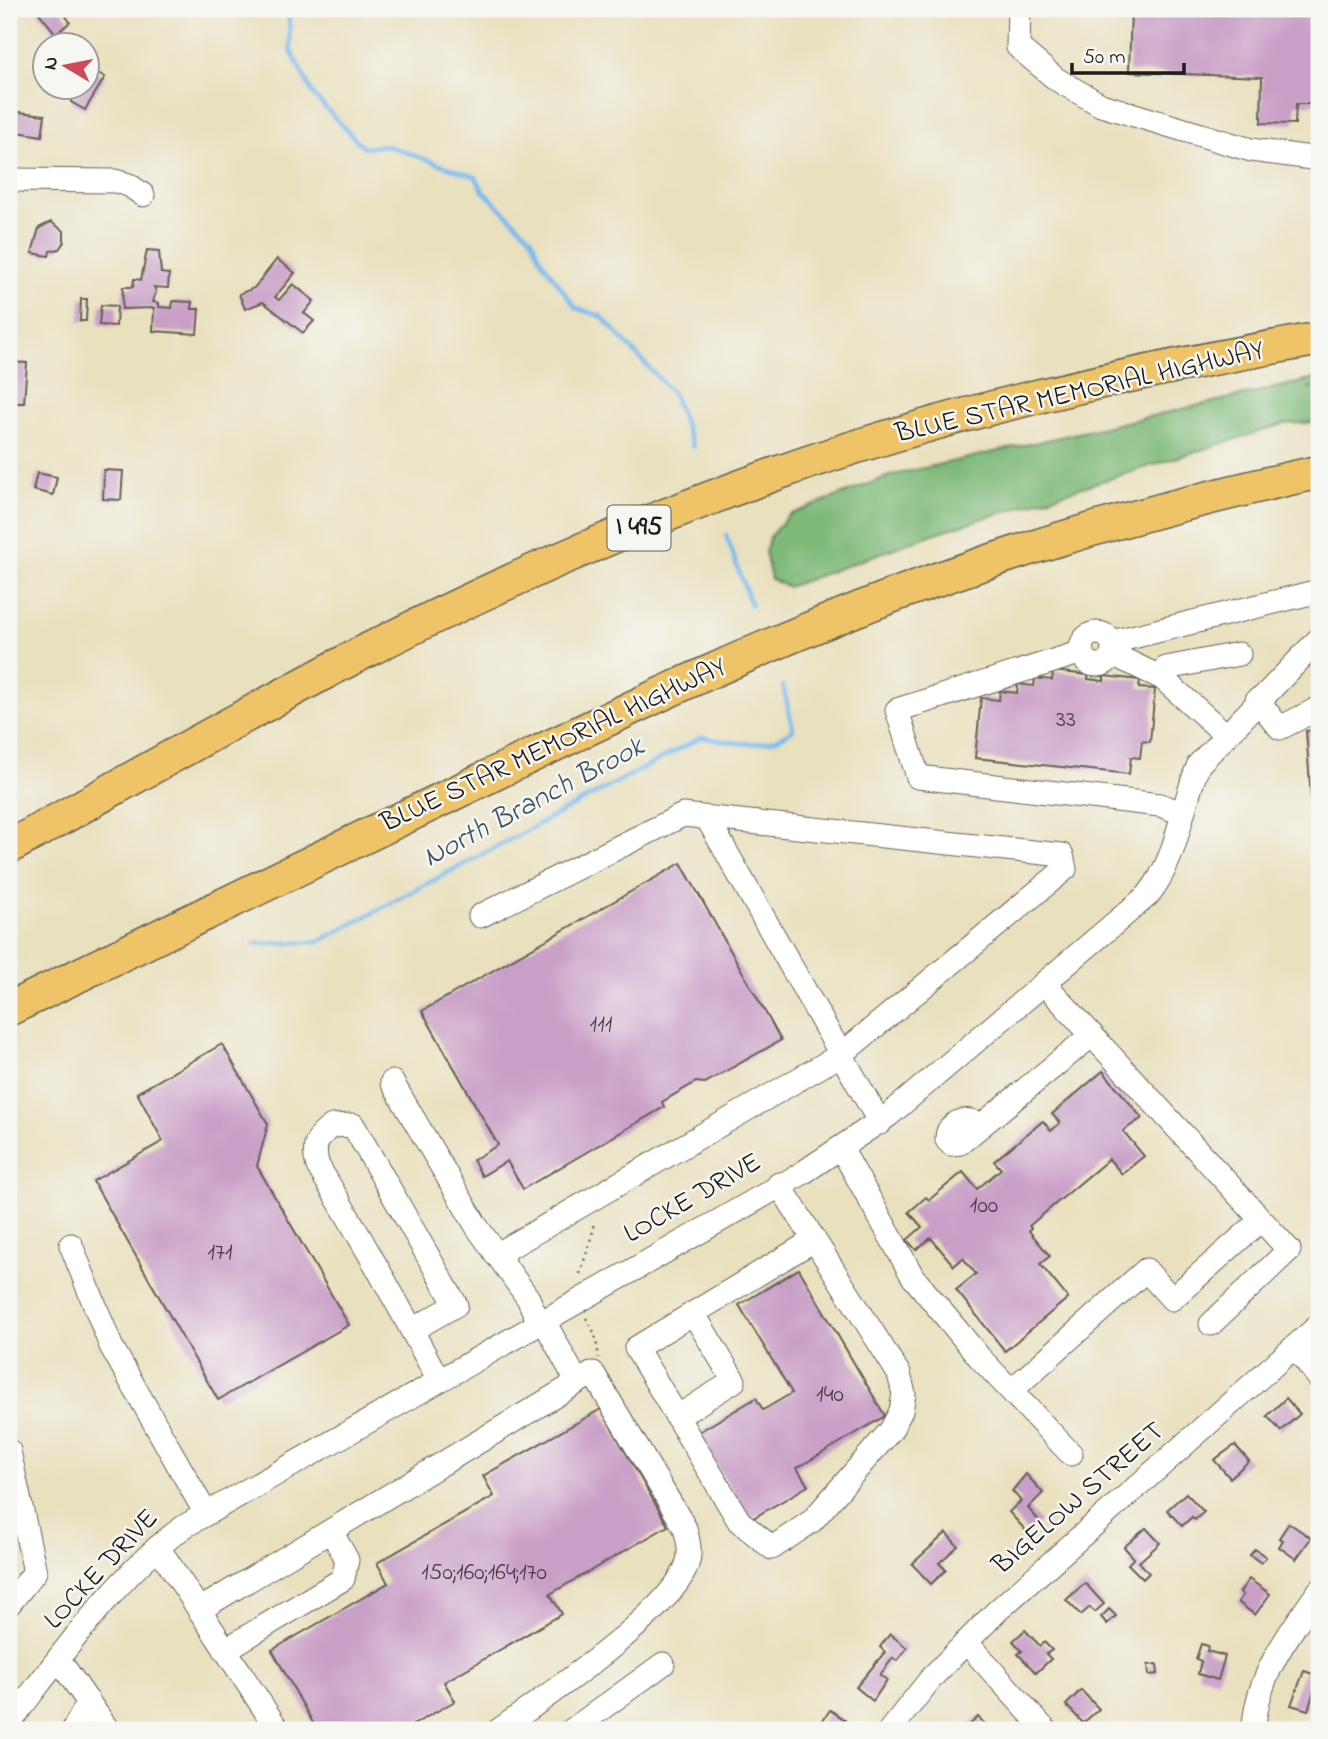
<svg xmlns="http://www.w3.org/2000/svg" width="1328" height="1739" font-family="'Indie Flower',sans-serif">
<rect width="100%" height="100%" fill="#f6f6f2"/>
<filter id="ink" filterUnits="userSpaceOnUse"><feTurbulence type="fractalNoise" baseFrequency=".0143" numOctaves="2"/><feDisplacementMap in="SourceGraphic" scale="14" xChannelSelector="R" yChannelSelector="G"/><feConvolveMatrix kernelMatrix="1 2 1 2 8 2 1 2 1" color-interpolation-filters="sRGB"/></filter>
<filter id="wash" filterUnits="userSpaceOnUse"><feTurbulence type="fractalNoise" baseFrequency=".00686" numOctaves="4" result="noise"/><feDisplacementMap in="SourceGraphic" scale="28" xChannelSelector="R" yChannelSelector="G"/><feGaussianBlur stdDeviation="1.57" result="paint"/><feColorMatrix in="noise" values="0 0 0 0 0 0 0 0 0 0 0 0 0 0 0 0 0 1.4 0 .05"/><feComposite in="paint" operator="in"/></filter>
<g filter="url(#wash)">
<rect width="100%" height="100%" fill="#e9e0be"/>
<!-- forest -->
<path fill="#7eb978" stroke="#4d6a4a" stroke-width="2" d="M1319,378l-10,11 10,-2v35l-35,2 -351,110 -145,53 -17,-8 -6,-27 5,-16 19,-21 100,-39z"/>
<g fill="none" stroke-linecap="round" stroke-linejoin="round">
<!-- stream -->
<g stroke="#78bbee" stroke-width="4.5">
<path d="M288,9l3,42 23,45 50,52 21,-3 91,32 7,14 48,46 11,24 34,47 25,8 72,78 20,53"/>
<path d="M726,535l25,70"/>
<path d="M254,944l64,-2 384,-205c30,6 66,14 91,-8l-10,-43"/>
</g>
</g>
<g id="blocks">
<!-- building -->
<g fill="#c99fc7">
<path d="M36,9h25l9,13 -14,12z"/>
<path d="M1131,9h188v95h-23l-1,20 -34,-1 1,-46 -133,-5z"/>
<path d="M88,67l17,10 -20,33 -14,-8 6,-12 -4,-2h15z"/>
<path d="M9,111l36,4 -3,21 -25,-4v-4l-8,-1z"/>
<path d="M51,222l13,9v11l-5,7 -9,2 -1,5 -17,-3 7,-25z"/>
<path d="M147,250l12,1 2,22 8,1 -1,14 -14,-1 2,4 -3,11 6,1v4l13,1 1,-7 19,1v7h7l-2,25 -44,-3 1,-23 -32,1 1,-22h10l1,-8 7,1z"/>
<path d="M277,259l18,14 -20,24 4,3 14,-16 21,17 -10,12 10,8 -11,12 -40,-31 -18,7 -6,-15 15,-6z"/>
<path d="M81,299h6l-1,22h-6z"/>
<path d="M101,305l16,1 -1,20 -17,-1z"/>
<path d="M9,362l18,1 -3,40h-12v-7h-3z"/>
<path d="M104,470l19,1 -2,29 -18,-1z"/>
<path d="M37,473l20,4 -4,18 -20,-5z"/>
<path d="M1053,671l35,4v4l16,2v-5l36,4 -1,8 16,1 -5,53 -8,-1 -2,17 -9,-1 -2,17 -154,-16 6,-60 18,2 1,-9 17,2 1,-9 16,2 1,-8 17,2z"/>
<path d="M1319,730v80l-7,1 -6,-80z"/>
<path d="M681,863l100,177 -76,43 -9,-1 -34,20 2,5 -141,82 -16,-28 -25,15 -9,-16 25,-15 -76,-134z"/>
<path d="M222,1044l46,80 -11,42 92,159 -131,75 -125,-219 70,-40 -26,-48z"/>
<path d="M1103,1071l39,47 -19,13 21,25 -22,18 -13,-15 -80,67 2,2 -2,3 21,25 -10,8 28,34 -63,53 -49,-61 20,-16 -13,-16 -9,8 -23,-28 -15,12 -9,-10 15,-13 -13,-15 17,-15 3,3 34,-28 14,17 24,-20 -7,-8 49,-40 8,10 9,-8 -8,-9z"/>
<path d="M799,1269l86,147 -88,52 11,18 -58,34 -53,-87 59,-35 7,12 29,-17 -53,-88z"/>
<path d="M1286,1398l14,16 -19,17 -14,-15z"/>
<path d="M601,1409l67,117 -118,68 12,20 -118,68 11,19 -51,29h-87l-45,-80 116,-67 -11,-20 117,-67 -11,-20z"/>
<path d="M1235,1445l14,16 -19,17 -16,-18z"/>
<path d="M1026,1474l17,19 -15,15 12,14 -12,11 -19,-21 12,-11 -9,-10z"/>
<path d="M1318,1482h1v16l-4,-1z"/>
<path d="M1186,1493l18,19 -9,8 -3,-3 -10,9 -15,-16z"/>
<path d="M1289,1523l22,15 -15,21 -17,-12 4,-7 -4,-2z"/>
<path d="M1146,1528l14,15 -21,19 10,11 -6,6 -15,-15 6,-6 -10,-11z"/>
<path d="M946,1533l12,13 -19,17 7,7 -15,14 -19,-20z"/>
<path d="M1255,1549l11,8 -5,6 -11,-8z"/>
<path d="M1249,1579l21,15 -15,21 -17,-13 5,-7 -3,-3z"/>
<path d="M1085,1583l19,21 -9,8 -5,-5 -9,8 -15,-15z"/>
<path d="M1109,1609l7,7 -9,8 -6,-7z"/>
<path d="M1025,1630l15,16 4,-4 8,8 -6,4 5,5 -15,14 -18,-19 4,-3 -9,-10z"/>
<path d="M890,1634l17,14 -10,13 -4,-3 -13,17 7,5 -14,21 -17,-14 29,-35 -5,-5z"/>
<path d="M1201,1644l7,2 -1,5 18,5 -7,24 -20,-6 3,-13 -5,-2z"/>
<path d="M1157,1664l1,10 -9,1 -1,-10z"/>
<path d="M1304,1671l15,5 -11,34 -17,-5z"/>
<path d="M1081,1690l18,19 -16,14 -17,-18z"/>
<path d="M830,1710l15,10 -5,8 2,2h-26z"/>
<path d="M978,1717l13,13h-27z"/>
</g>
</g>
</g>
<g filter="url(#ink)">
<use href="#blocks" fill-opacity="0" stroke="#646155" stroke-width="2"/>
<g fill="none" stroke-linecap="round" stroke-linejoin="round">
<!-- minor casing -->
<g stroke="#646155" stroke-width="25">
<g id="minor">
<path d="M1019,9l-1,38 38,32 45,26 150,45 68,9"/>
<path d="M9,180l106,1 14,4 14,10"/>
<circle cx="1097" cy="649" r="16"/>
<path d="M1112,642l207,-51"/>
<path d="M1082,652l-185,58 21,67 242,28 22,8"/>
<path d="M1112,654l50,24 63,56"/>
<path d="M1162,678l4,-10 73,-14"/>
<path d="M1257,700l23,28 39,-20"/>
<path d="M707,818l173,305"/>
<path d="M480,916l203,-101 379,40 3,14 -223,185 -346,201"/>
<path d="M1045,984l244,266 -78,74"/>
<path d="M392,1082l85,145 51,71 10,23"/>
<path d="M976,1128l-5,-7c-12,-2 -25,5 -24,19l4,4 9,-1 132,-108"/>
<path d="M841,1148l72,129 67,81 91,96"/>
<path d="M779,1184l120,190 5,20 -3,17 -10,19 -79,91 -40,27 -33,-27 -103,-173 178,-108"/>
<path d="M71,1245l40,101 94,166"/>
<path d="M543,1319l34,63"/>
<path d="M412,1330l44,-25 -103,-180 -21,1c-16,11 -20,21 -14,40 42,70 82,141 120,213"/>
<path d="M1295,1347l24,31"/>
<path d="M1012,1390l134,-120 26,29 89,-79"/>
<path d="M677,1417l57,-36 -41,-68"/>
<path d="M9,1451l26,121 -26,32"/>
<path d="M158,1547l120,183"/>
<path d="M199,1610l394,-237 92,155c4,15 7,27 0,42 -22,47 -141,128 -186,160"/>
<path d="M966,1642l79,88"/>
<path d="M225,1650l118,-71 4,-19 -16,-29"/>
<path d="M59,1660l49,70"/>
<path d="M9,1723c48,-62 112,-153 176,-197l616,-352 88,-59 259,-220c31,-38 32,-87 51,-131l120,-125"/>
<path d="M73,1730l16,-28"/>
<path d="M572,1730l91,-66"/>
<path d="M890,1730l43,-54 64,-65 322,-286"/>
<path d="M1254,1730c1,-52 36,-98 65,-139"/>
</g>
</g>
<!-- highway casing -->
<g stroke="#646155" stroke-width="36">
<g id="highway">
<path d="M9,847c116,-64 231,-130 349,-192 134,-69 275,-130 417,-181 176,-63 360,-103 544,-135"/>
<path d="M9,1009c154,-75 308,-150 462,-224 154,-75 309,-150 470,-207 124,-44 250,-78 378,-106"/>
</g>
</g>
<!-- path -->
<g stroke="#646155" stroke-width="2.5" stroke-dasharray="2 5" stroke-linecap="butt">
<path d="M580,1274l14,-46 -3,-7"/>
<path d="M586,1318l9,16 4,24"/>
</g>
<!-- minor -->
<use href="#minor" stroke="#fff" stroke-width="23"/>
<!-- highway -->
<use href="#highway" stroke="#efc469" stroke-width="33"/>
</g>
</g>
<g text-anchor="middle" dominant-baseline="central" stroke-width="5" stroke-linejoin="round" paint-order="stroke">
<!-- number labels -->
<g font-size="24" fill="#473d47">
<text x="1066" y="720">33</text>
<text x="601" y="1025">111</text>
<text x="984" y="1206">100</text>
<text x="220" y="1253">171</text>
<text x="830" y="1395">140</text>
<text x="484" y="1573">150;160;164;170</text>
</g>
<!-- shield labels -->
<rect fill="#f6f6f2" stroke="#5d5d5c" stroke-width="2" x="607.5" y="505.5" width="63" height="45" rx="5"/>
<g font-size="26" font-weight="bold" fill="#1c1c1c">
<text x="639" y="528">I 495</text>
</g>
<!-- street labels -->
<g font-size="28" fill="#1c1c1c" stroke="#f6f6f2">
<text transform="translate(1080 393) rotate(-13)">BLUE STAR MEMORIAL HIGHWAY</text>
<text transform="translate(554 746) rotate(-25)">BLUE STAR MEMORIAL HIGHWAY</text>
<text transform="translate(693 1199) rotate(-30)">LOCKE DRIVE</text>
<text transform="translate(1079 1499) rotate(-41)">BIGELOW STREET</text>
<text transform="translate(102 1570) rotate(-47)">LOCKE DRIVE</text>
</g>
<!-- water labels -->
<g font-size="30" font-style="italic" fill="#3c5466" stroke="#f6f6f2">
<text transform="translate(534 803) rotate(-28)">North Branch Brook</text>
</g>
</g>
<!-- margin -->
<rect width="1328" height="1739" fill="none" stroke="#f6f6f2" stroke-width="35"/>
<!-- north arrow -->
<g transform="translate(66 66) rotate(280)"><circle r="33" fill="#f6f6f2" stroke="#9f9f9c" stroke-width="2"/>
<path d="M0-5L12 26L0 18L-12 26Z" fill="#d1495b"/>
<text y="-10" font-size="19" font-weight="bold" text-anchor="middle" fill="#1c1c1c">N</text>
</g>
<!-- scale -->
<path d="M1072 63v10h112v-10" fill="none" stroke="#1c1c1c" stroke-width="3.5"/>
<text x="1083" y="63" font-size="21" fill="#1c1c1c" stroke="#f6f6f2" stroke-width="5" paint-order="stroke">50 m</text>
</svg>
